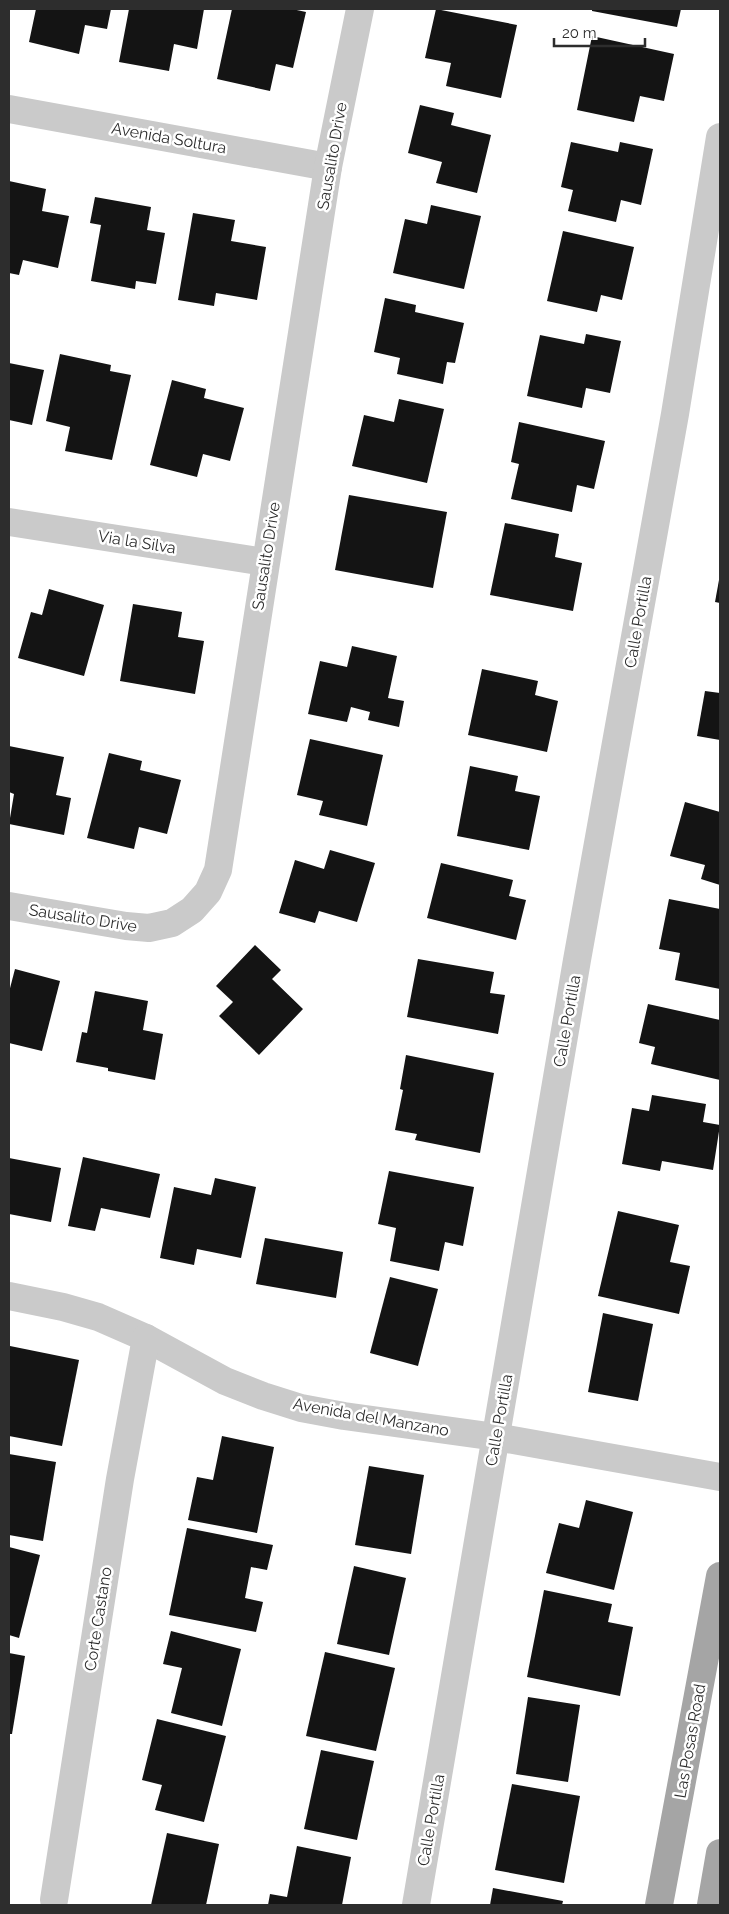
<svg xmlns="http://www.w3.org/2000/svg" width="729" height="1914" font-family="Raleway,sans-serif">
<rect width="100%" height="100%" fill="#fff"/>
<!-- building -->
<g fill="#141414">
<path d="M36,9h75l-4,20 -22,-4 -6,29 -50,-12z"/>
<path d="M129,9h75l-7,40 -23,-5 -5,27 -50,-9z"/>
<path d="M232,9h60l14,3 -13,56 -17,-4 -6,27 -53,-12z"/>
<path d="M436,9l81,16 -16,73 -55,-12 5,-23 -26,-5z"/>
<path d="M592,9h89l-4,18 -85,-16z"/>
<path d="M592,36l82,18 -10,47 -24,-5 -6,26 -57,-12z"/>
<path d="M420,105l34,8 -3,12 40,10 -14,58 -41,-10 6,-21 -34,-9z"/>
<path d="M571,142l47,10 2,-10 33,7 -12,56 -20,-5 -5,22 -48,-11 5,-21 -12,-3z"/>
<path d="M9,181l37,8 -4,22 27,5 -11,52 -35,-8 -4,15 -10,-2z"/>
<path d="M95,197l56,10 -4,23 18,3 -9,51 -20,-3 -1,8 -44,-8 10,-56 -11,-2z"/>
<path d="M431,205l50,11 -17,73 -71,-16 12,-54 22,5z"/>
<path d="M193,213l42,7 -4,21 35,6 -9,53 -41,-7 -2,13 -36,-6z"/>
<path d="M563,231l71,16 -12,53 -21,-5 -4,17 -50,-11z"/>
<path d="M385,298l31,7 -1,7 49,11 -9,40 -8,-1 -4,22 -46,-10 3,-16 -26,-6z"/>
<path d="M586,334l35,7 -11,52 -24,-5 -4,20 -55,-12 13,-61 44,9z"/>
<path d="M60,354l51,11 -1,6 21,4 -19,85 -47,-9 5,-24 -24,-6z"/>
<path d="M9,363l35,7 -12,55 -23,-5z"/>
<path d="M172,380l34,9 -2,9 40,10 -14,53 -27,-7 -6,23 -47,-12z"/>
<path d="M399,399l45,10 -17,74 -75,-17 12,-51 30,7z"/>
<path d="M519,422l86,19 -11,48 -17,-4 -5,27 -61,-13 8,-35 -8,-2z"/>
<path d="M349,495l98,17 -14,76 -98,-18z"/>
<path d="M505,523l54,11 -4,23 27,6 -9,48 -83,-16z"/>
<path d="M719,580h1v23l-5,-1z"/>
<path d="M49,589l55,16 -20,71 -66,-18 13,-46 11,3z"/>
<path d="M133,604l49,8 -4,25 26,4 -9,53 -75,-13z"/>
<path d="M352,646l45,10 -9,42 16,3 -5,26 -31,-7 2,-8 -19,-5 -4,15 -39,-8 12,-53 27,6z"/>
<path d="M482,669l56,12 -3,14 23,6 -11,51 -79,-17z"/>
<path d="M705,691l15,2v47l-23,-4z"/>
<path d="M310,739l73,16 -16,71 -48,-11 4,-14 -26,-6z"/>
<path d="M9,746l55,11 -8,38 15,3 -7,37 -55,-11 5,-30 -5,-2z"/>
<path d="M109,753l33,8 -2,9 41,10 -14,54 -28,-7 -5,22 -47,-11z"/>
<path d="M470,766l48,10 -3,15 25,5 -11,54 -72,-14z"/>
<path d="M685,802l35,10v73l-19,-6 4,-14 -35,-9z"/>
<path d="M330,850l45,13 -18,59 -38,-11 -4,12 -36,-10 16,-53 29,9z"/>
<path d="M441,863l72,17 -4,16 17,4 -10,40 -89,-22z"/>
<path d="M669,899l51,10v80l-45,-9 5,-27 -21,-4z"/>
<path d="M255,945l26,25 -9,9 31,30 -44,46 -40,-39 14,-14 -17,-16z"/>
<path d="M418,959l76,13 -4,21 15,2 -7,39 -91,-17z"/>
<path d="M15,969l45,12 -18,70 -33,-8v-51z"/>
<path d="M95,991l53,10 -5,29 20,4 -8,46 -47,-9v-3l-32,-6 6,-30 5,1z"/>
<path d="M648,1004l72,16v60l-69,-16 4,-17 -16,-4z"/>
<path d="M406,1055l88,18 -14,80 -65,-13 2,-6 -22,-4 8,-40 -3,-1z"/>
<path d="M652,1095l54,9 -3,18 17,3 -7,45 -51,-9 -2,10 -38,-7 10,-56 17,3z"/>
<path d="M83,1157l77,17 -10,44 -49,-10 -6,23 -27,-5z"/>
<path d="M9,1158l52,10 -10,54 -42,-8z"/>
<path d="M389,1171l85,16 -11,59 -18,-4 -6,29 -49,-10 6,-33 -18,-4z"/>
<path d="M215,1178l41,9 -15,71 -44,-9 -3,16 -34,-7 14,-71 37,8z"/>
<path d="M618,1211l61,14 -9,37 20,4 -11,48 -81,-18z"/>
<path d="M265,1238l78,14 -7,46 -80,-14z"/>
<path d="M390,1277l48,12 -20,77 -48,-13z"/>
<path d="M603,1313l50,11 -15,77 -50,-9z"/>
<path d="M10,1346l69,14 -17,86 -53,-10z"/>
<path d="M222,1436l52,11 -17,86 -69,-13 9,-43 16,3z"/>
<path d="M9,1454l47,8 -13,79 -34,-6z"/>
<path d="M369,1466l55,9 -13,79 -56,-9z"/>
<path d="M586,1500l47,12 -19,78 -68,-17 13,-50 20,5z"/>
<path d="M187,1528l86,17 -6,25 -16,-3 -6,31 18,4 -7,30 -87,-17z"/>
<path d="M9,1547l31,8 -21,83 -10,-3z"/>
<path d="M354,1566l52,12 -17,77 -52,-11z"/>
<path d="M544,1590l68,14 -4,18 25,5 -13,69 -93,-19z"/>
<path d="M171,1631l70,18 -19,77 -51,-13 11,-45 -19,-4z"/>
<path d="M325,1652l70,16 -19,83 -70,-15z"/>
<path d="M9,1653l16,3 -13,78h-3z"/>
<path d="M528,1697l52,8 -12,77 -52,-8z"/>
<path d="M157,1719l69,17 -22,86 -49,-12 7,-25 -20,-5z"/>
<path d="M321,1750l53,11 -17,79 -53,-11z"/>
<path d="M512,1784l68,12 -16,87 -69,-13z"/>
<path d="M167,1833l52,11 -13,61h-55z"/>
<path d="M297,1846l54,11 -9,48h-74l2,-11 17,3z"/>
<path d="M493,1888l70,13 -1,4h-72z"/>
</g>
<g fill="none" stroke-linecap="round" stroke-linejoin="round">
<!-- minor -->
<g stroke="#cacaca" stroke-width="28">
<path d="M9,109l319,58"/>
<path d="M9,522l256,40"/>
<path d="M9,906l117,20 23,2 23,-5 20,-13 16,-18 10,-22 110,-703 32,-158"/>
<path d="M9,1296l54,11 35,10 48,21 79,43 38,15 38,12 43,8 152,21 224,40"/>
<path d="M54,1900l66,-421 26,-141"/>
<path d="M416,1905l161,-945 98,-546 45,-277"/>
</g>
<!-- major -->
<g stroke="#a5a5a5" stroke-width="28">
<path d="M659,1905l61,-329"/>
<path d="M711,1905l9,-52"/>
</g>
</g>
<g text-anchor="middle" dominant-baseline="central" stroke-width="5" stroke-linejoin="round" paint-order="stroke">
<!-- street labels -->
<g font-size="16" fill="#2d2d2d" stroke="#fff">
<text transform="translate(169 138) rotate(10)">Avenida Soltura</text>
<text transform="translate(332 156) rotate(-80)">Sausalito Drive</text>
<text transform="translate(137 542) rotate(9)">Via la Silva</text>
<text transform="translate(266 556) rotate(-81)">Sausalito Drive</text>
<text transform="translate(638 622) rotate(-80)">Calle Portilla</text>
<text transform="translate(83 918) rotate(9)">Sausalito Drive</text>
<text transform="translate(567 1021) rotate(-80)">Calle Portilla</text>
<text transform="translate(371 1417) rotate(10)">Avenida del Manzano</text>
<text transform="translate(499 1420) rotate(-80)">Calle Portilla</text>
<text transform="translate(98 1619) rotate(-81)">Corte Castano</text>
<text transform="translate(690 1741) rotate(-80)">Las Posas Road</text>
<text transform="translate(431 1820) rotate(-80)">Calle Portilla</text>
</g>
</g>
<!-- border -->
<rect width="729" height="1914" fill="none" stroke="#2d2d2d" stroke-width="20"/>
<!-- scale -->
<path d="M554 38v8h91v-8" fill="none" stroke="#2d2d2d" stroke-width="2.5"/>
<text x="562" y="38" font-size="15" fill="#2d2d2d" stroke="#ffffff" stroke-width="4" paint-order="stroke">20 m</text>
</svg>
